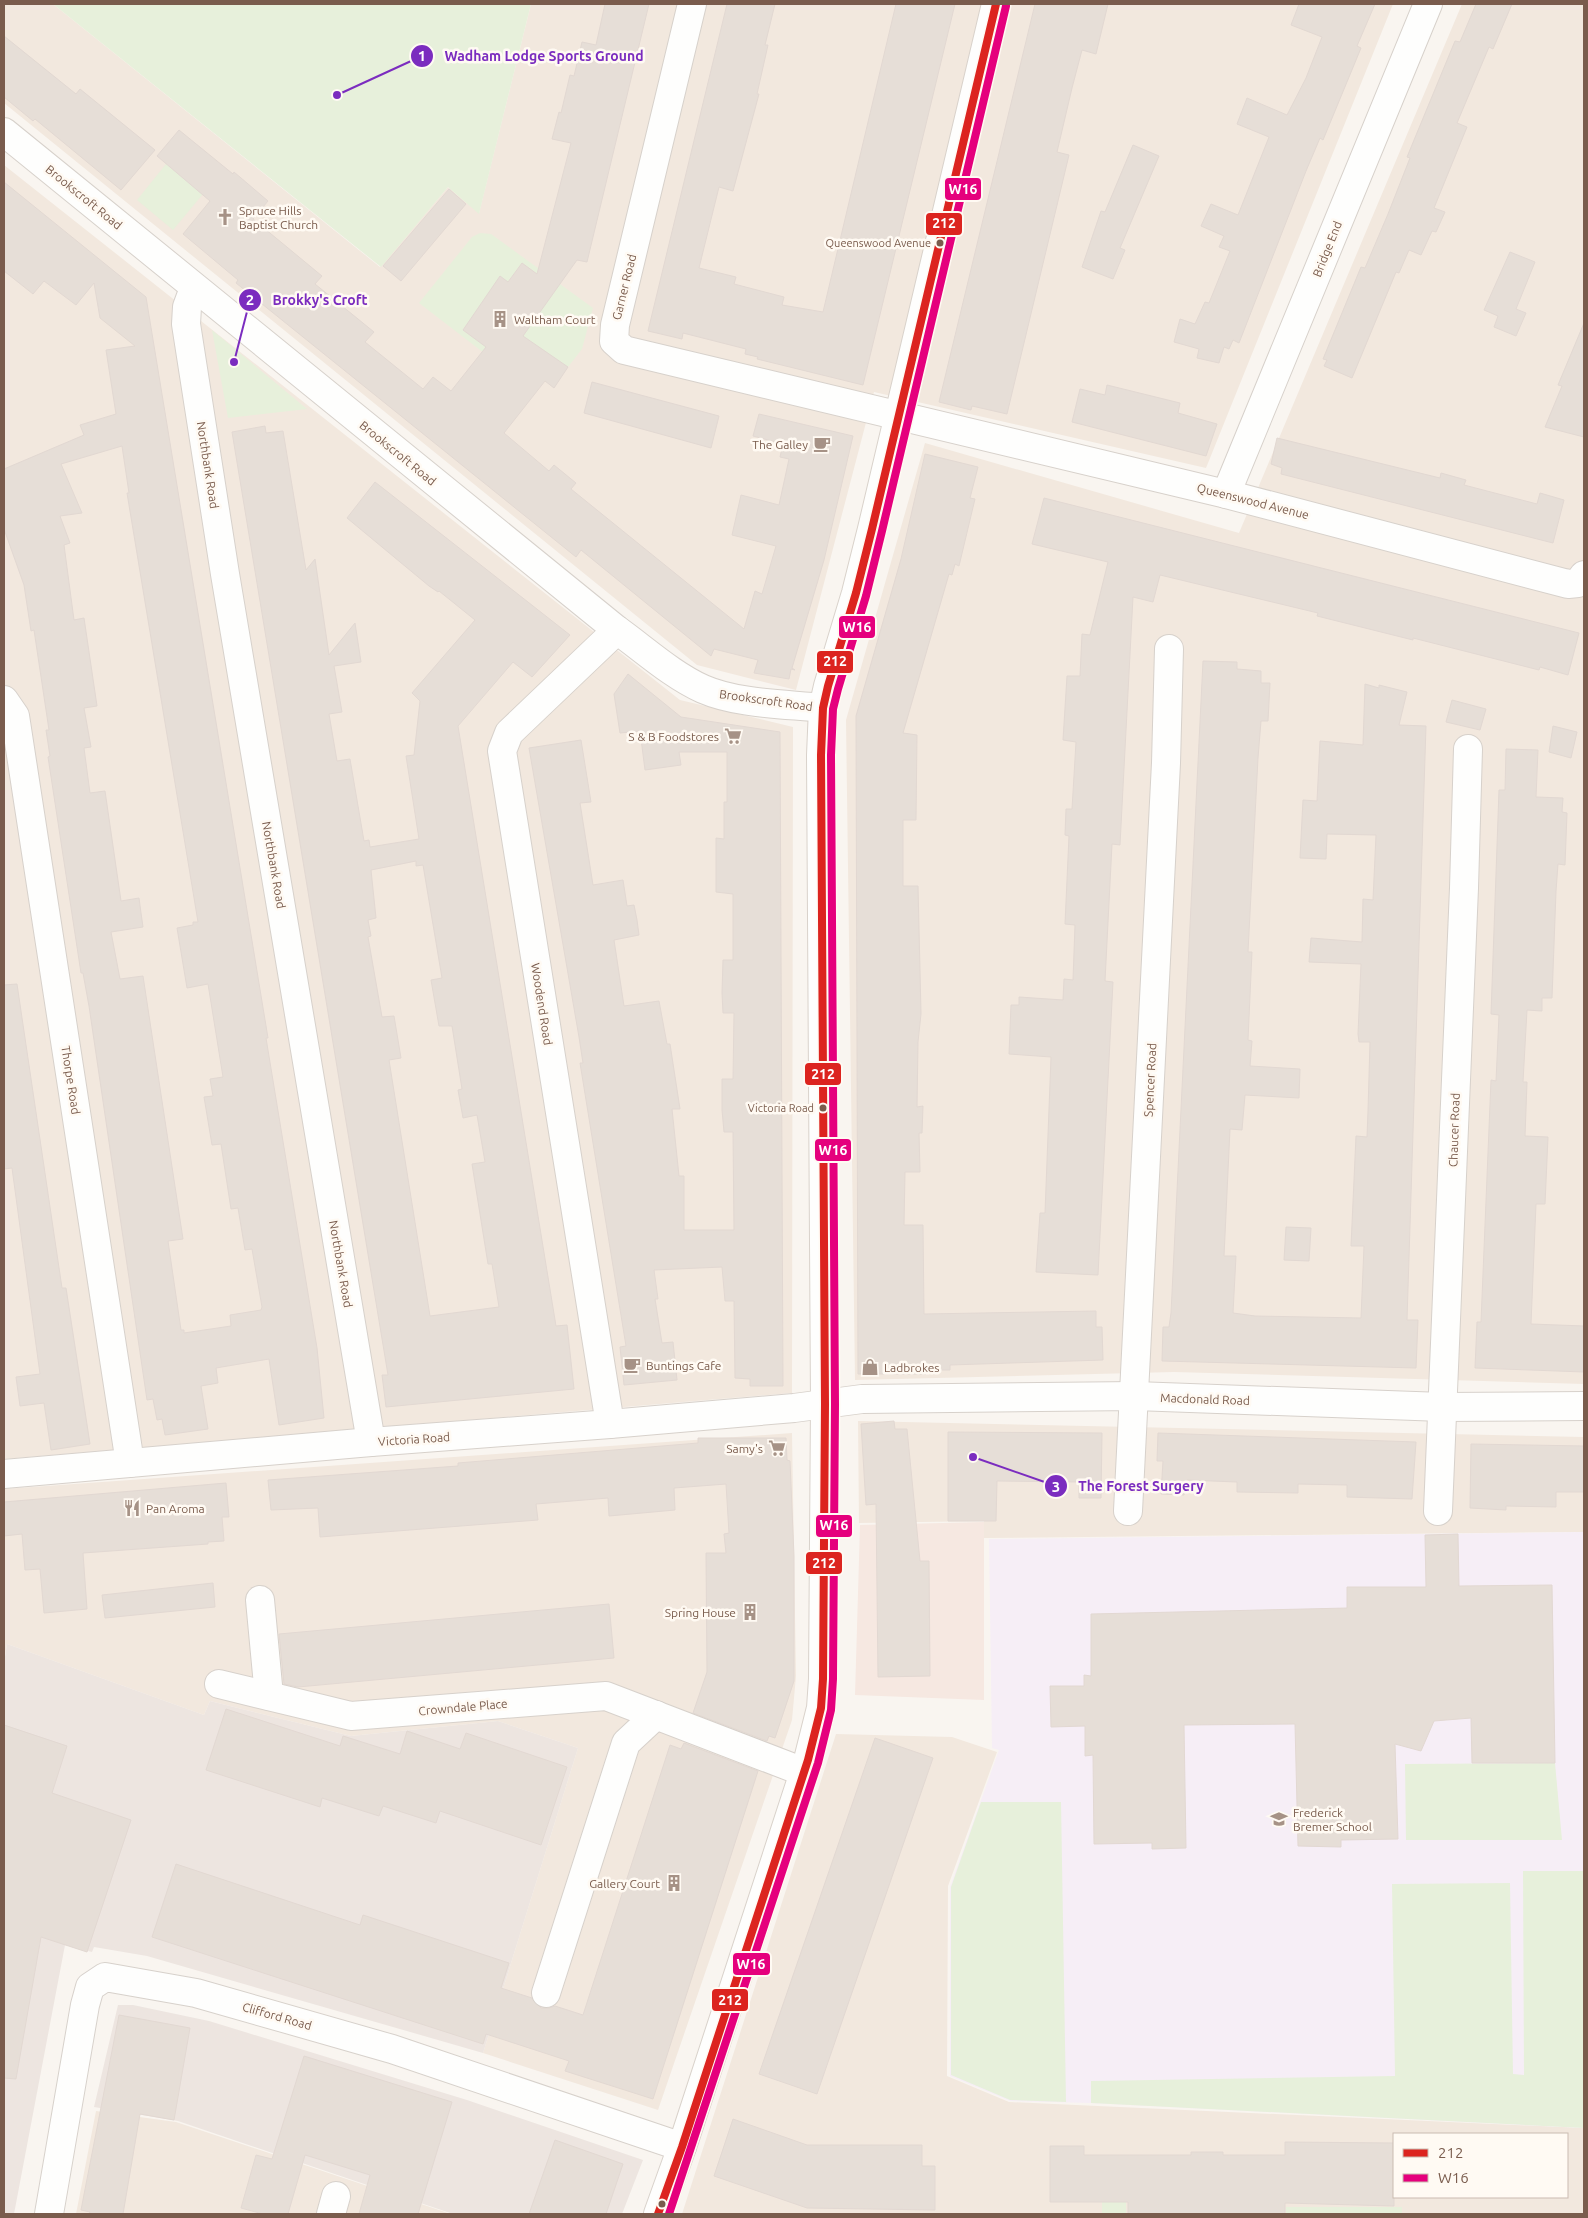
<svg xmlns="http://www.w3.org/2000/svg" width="1588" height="2218" font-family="Ubuntu,sans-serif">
<rect width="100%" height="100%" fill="#f9f5f0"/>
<!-- residential -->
<g fill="#f2e8de" fill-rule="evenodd">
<path d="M4,4h49l327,263 68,-80 31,26 52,-209h862l-187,464 -332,-76 -78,298 -99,-25 -693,-562z"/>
<path d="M1462,4h122v1380l-410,-12 -319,8 -9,-660 79,-277 314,90z"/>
<path d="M4,165l676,535 113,27 -1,666 -788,66z"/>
<path d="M858,1421l726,16v95l-600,6v-17l-125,2z"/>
<path d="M792,1433l4,243 -4,44 -134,390 -175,-57 95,-305 -80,-27 -147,15 -141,-35 -6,14 -197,-71 -3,17v-172z"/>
<path d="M836,1734l116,3 45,15 -49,134 -1,190 62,26 575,26v86h-902zM1394,2134h173v63h-173z"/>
<path d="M96,2111l80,11 275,92h-375z"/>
</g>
<!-- commercial -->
<path fill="#f6e8e1" d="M984,1522v178l-129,-5 5,-170z"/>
<!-- industrial -->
<g fill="#ede5e0">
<path d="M7,1644l197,71 6,-14 141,35 147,-15 80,27 -95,305 -336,-97 -53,-9 -2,5 -27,-7 -51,269h-10v-551z"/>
<path d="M118,2005h15l76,16 258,79 176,60 -21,54h-169l-275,-93 -84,-14z"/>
</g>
<!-- education -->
<path fill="#f6eef6" d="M1584,1532v596l-493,-25 -81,-2 -60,-25v-189l49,-137 -7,-2 -3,-209z"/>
<!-- green -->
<g fill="#e7f0db" fill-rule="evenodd">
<path d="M53,4h478l-52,210 -31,-27 -67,80z"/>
<path d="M166,164l37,30 -30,36 -36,-30z"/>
<path d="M480,233l11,1 102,74 -11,41 -14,18 -41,19 -108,-83 53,-66zM522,263l35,25 -56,69 -38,-27 37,-53 8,5z"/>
<path d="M212,330l95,79 -79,9z"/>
<path d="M1555,1763l7,77h-156l-1,-76z"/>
<path d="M981,1802h80l5,300 -56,-2 -59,-25v-188z"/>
<path d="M1523,1871h61v257l-493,-25v-22l304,-5 -3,-192 118,-1 3,191 11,1z"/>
<rect x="1102" y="2200" width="24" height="14"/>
<rect x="1286" y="2207" width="116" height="7"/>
</g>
<!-- building -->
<g fill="#e6ded7" stroke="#e2d8d2" fill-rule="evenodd">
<path d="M605,4h44l-62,258 -10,-2 -54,76 45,31 -14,21 -9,-7 -41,52 45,38 5,-6 22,18 -5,6 173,140 11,-38 7,3 14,-48 -44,-11 9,-40 38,10 10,-46 -9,-2 3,-13 -30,-8 6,-22 94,22 -29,124 -32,108 3,2 -4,-1 -2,10 -35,-6 4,-13 -44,-11 -3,7 -130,-106 -5,7 -340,-274 2,-3 -55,-46 27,-33 -53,-45 22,-26 54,44 1,-2 34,29 -15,18 69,57 -7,8 59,48 -9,10 58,47 10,-12 18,14 35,-44 -23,-17 37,-54 8,6 14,-19 15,11 34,-131 -19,-4 7,-27 2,1 9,-38 4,1 8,-34 14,3z"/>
<path d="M727,4h48l-10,41h3l-11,49h2l-26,97 -14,-4 -20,81 37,9 -2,7 50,13 -2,8 41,7 73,-308h59l-92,381 -106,-26 1,-2 -13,-3 1,-5 -63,-16 -1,6 -34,-8z"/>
<path d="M1035,4h73l-12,50 -14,-4 -10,38 -15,64 12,3 -62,259 -35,-8 -1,4 -32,-8z"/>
<path d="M1299,4h76l-18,42 4,2 -38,92 -3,-2 -14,33 -67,172 -6,-3 -4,9 -5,-2 -5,16 -22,-5 2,-9 -25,-7 6,-23 15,5 10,-22 4,1 21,-52 -11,-4 5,-11 -23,-10 10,-22 27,11 31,-78 -32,-13 10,-26 40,17 19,-37 16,-41 -31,-12z"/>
<path d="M1476,4h36l-19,45 -4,-2 -32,76 10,4 -33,81 11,4 -9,20 -4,-1 -11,24 -12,-5 -10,23 -3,-1 -44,106 -28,-12 3,-6 -4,-1 38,-92 4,1 23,-54 22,-56 -3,-1 48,-116 5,1z"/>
<path d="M4,36l72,58 4,-5 75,61 -34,40 -86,-71 -2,2 -29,-24z"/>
<path d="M1133,145l26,11 -39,92 5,2 -12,29 -31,-12 19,-56 4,1z"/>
<path d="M4,182l142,115 122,741h-2l51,310 7,70 -45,7 -10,-66 -53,9 2,15 -17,3 7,43 -43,6 -3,-16 -5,1 -4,-21 -6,1 -58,-394 -6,-33h-2l-33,-216 2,-1 -4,-26h3l-15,-100 -3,1 -7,-46 -20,-56v-60l80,-34 -4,-10 36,-11 -10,-64 29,-4 -35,-28 -6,-35 -18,22 -32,-24 -11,13 -29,-23zM122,446l7,47h-2l71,429h-5v3l-16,3 10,60 21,-4 15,93 -13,2 3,17 -9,1 8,48 9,-1 10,65 7,-1 7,42 7,-1 10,58 -1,3 -31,5 1,11 -47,7v-3h-3l-13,-89 15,-2 -40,-263 -23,3 -9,-47 32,-5 -2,-14 -2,-15 -18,3 -16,-110 -15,2 -6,-45 7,-1 -7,-39 13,-2 -13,-88 -10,2 -10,-75 6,-2 -10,-27 22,-3 -21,-49z"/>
<path d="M449,189l17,15 -65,77 -18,-15z"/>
<path d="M1510,252l25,10 -19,47 10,4 -10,23 -22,-9 4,-11 -14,-6z"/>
<path d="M1584,323v114l-39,-10 17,-41 -4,-1z"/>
<path d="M592,382l127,34 -8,32 -127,-35z"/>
<path d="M1107,385l73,18 -2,10 39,11 -11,32 -134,-34 8,-33 25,6z"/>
<path d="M265,426l1,7 17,-2 23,139 9,-11 14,96 26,-32 6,39 -27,4 8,46 -13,2 8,47 13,-2 14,82 5,-1 1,7 49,-8 -13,-83 8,-1 6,-54 -8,-8 63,-73 -36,-29 -1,1 -9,-6 -82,-68 28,-36 195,153 -38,42 -19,-15 -55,64 98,600 11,-1 7,64 -188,18 -4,-32h6l-156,-943zM416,861v5l7,-1 19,113 -11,2 8,46h13l10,63 -4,1 5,28 14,-3 8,47 -13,2 16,100h4l7,43 -69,9 -41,-256 12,-2 -7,-42 -12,1 -14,-80 3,-1 -3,-16 8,-2 -5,-48z"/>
<path d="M1277,438l163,40 1,-5 25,7 -2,5 73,19 3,-11 24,7 -11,43 -272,-69 1,-6 -11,-4z"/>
<path d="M925,454l53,13 -8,31 5,1 -16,67 -4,-2 -3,11 -3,-1 -46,159 14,2 -1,85h-13v66h15l3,128 -3,28 -1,65 6,-1 -1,27h-3l1,39h-15l-1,53h19l1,89 172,-3v16h6l1,33 -153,5v5h-24v4h-68l-2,-658 45,-157z"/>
<path d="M1044,498l535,135 -11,42 -28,-8 -1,3 -126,-32v2l-96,-24 1,-3 -158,-38 -7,27 -20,-5 -13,248 -8,-1 -7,137 8,1 -15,293 -62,-3 4,-59h5l6,-156 -42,-3 2,-49h8v-8l44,3 1,-21 9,1 2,-55 -10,-1 4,-88 -4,-1 1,-26h6l4,-67 -13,-2 4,-64h13l2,-42 8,1 18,-73 -76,-18z"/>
<path d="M1203,661l34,1v7l24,2v12h9l-2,38h-7l-3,37 -10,194h4l-4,88 4,1 -2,25 50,3 -1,29 -54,-3 -3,35 -12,-1 -6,127h12l-3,57 22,3 106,2 3,-72h-13l5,-110 11,1 1,-26 2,-69h-11l-1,-8 3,-70 -52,-2 2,-24 51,4 1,-43 10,1 3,-65 -49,-1 -1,25 -26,-1 3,-58 14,1 3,-60 43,4 2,-61 14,4v-3l28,7 -8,33 27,1 -19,594h11l-2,48 -254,-7 1,-34h6l2,-14z"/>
<path d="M628,674l53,43 99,15 3,654h-33v-7l-15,-1 -1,-77h-9l-3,-34 -68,3 4,29h-3l7,44 11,-1 4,38 -53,5 -4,-38 6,-1 -46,-283h3l-4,-26 -50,-289 52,-8 10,62 -11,1 13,82 30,-5 4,26 7,-1 3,15 2,15 -25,5 10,66 35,-5 8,43h3l10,65h-8l7,67h5v54h50l-1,-98h-9l-2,-22v-31h11l1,-66h-11l-1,-20 1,-33h10v-66l-17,-2v-54l8,1v-37h3v-50h-48l2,13 -36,5 -5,-39 -20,2 -6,-39z"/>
<path d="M1452,700l34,9 -6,21 -34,-8z"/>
<path d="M1553,726l24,6 -6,26 -22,-6z"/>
<path d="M1506,749l32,1 -2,47 27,1 -1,14 5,1 -2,52 -7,-1 -2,27 -4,107h-10v13l-15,-1 -4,72h4l-2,54 23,1 -3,67h-9l-5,120 53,2v46l-109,-4 2,-46h4l10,-242 5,1 3,-66 -8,-1 8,-224h6z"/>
<path d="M17,984l45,304h4l24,156 -39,6 -7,-47 -24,3 -4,-29 24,-3 -28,-206 -8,1v-184z"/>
<path d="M1286,1227l25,1 -2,33 -25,-1z"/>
<path d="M894,1421l1,8h12l13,132h9l1,115 -52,1 -2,-173 -10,1 -5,-81z"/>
<path d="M948,1432l154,1 -1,65h-22v-16l-82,-1 -1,40h-48z"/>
<path d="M1158,1433l258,9 -4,57 -65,-2v-12l-49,-1v9l-61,-1v-10l-50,-2 -3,15 -23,-1 2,-33h-6z"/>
<path d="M698,1438h88l1,22 3,1 4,95v125l-19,57 -6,-2 -2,5 -74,-28 14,-41 -1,-119h20l-2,-19 5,-1 -3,-49 -52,4 1,22 -66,6 -1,-18 -72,6 2,16 -218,17 -2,-29 -47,2 -3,-30 190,-14v-3l240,-20z"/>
<path d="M1471,1444l113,2v46h-28v15l-50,-1v4l-36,-2z"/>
<path d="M226,1483l3,34h-7l2,24 -16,1v2l-125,9 4,56 -43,4 -4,-44 -15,1 -3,-36 -18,2v-34z"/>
<path d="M1458,1534l1,52 93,-1 3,178h-83l-1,-45 -37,3 -13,30 -26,-7 3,95 -57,1v7l-43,-1 -3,-122 -111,1 2,123 -34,1v-6l-58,1 -1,-89 -8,1v-30l-34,1 -1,-41h34v-11l7,1v-62l256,-6v-21h79l-1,-52z"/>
<path d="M213,1583l2,24 -110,11 -3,-23z"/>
<path d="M609,1604l5,54 -316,29 -14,-3 -5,-50z"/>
<path d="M226,1709l114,37 3,-10 57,18 7,-23 53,18 6,-16 101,34 -26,78 -101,-34 -4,12 -53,-17 -4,10 -57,-18 -2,9 -114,-37z"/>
<path d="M4,1725l63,21 -15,47 79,27 -44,132 -46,-15 -25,142 -12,-1z"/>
<path d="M875,1738l58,20 -116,336 -58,-20z"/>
<path d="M684,1743l74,28 -105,328 -88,-28 4,-10 -83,-27 -3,10 -331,-107 24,-73 184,61 3,-10 146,48 -8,25 31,10 9,10h8l6,-2 28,9 87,-270 11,4z"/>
<path d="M119,2015l71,13 -16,92 -34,-6 -17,100h-34l1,-2 -9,-2z"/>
<path d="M304,2056l148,46 -34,112h-59l11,-39 -65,-20 -17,59h-25l-22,-6 15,-53 16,4z"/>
<path d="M733,2119l74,26h115v21h13v44l-128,-2 -93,-32z"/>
<path d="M555,2140l68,24 -17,50h-77z"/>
<path d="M1285,2142l109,1v63l-109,-3v11h-157v-12h-78v-56h34v9h107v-3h32v3h62z"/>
</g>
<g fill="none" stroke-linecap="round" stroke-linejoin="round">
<!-- street casing -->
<g stroke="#d7d1cb" stroke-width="30">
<g id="street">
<path d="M692,4l-77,321 -1,16 10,9 602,144 342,90 10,-1 6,-8"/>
<path d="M4,132l613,498c28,20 55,45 86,59 34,15 83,15 120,19"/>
<path d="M194,288l-7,19 -1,17 39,250 146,868"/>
<path d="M1226,494l202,-490"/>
<path d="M4,700l11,16 115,747"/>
<path d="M610,1424l-108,-673 7,-18 108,-103"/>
<path d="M4,1474l367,-32 239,-18 184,-16 68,-9 273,-3 308,11 141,-1"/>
<path d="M1128,1511l38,-748 3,-114"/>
<path d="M1438,1511l26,-623 4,-139"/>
<path d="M260,1600l9,96"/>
<path d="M219,1684l132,32 255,-20 198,76"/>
<path d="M546,1993l80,-250 30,-28"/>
<path d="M49,2214l36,-209 5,-18 15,-10 91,16 196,56 290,98"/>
<path d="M331,2214l5,-18"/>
</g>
</g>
<!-- secondary casing -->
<g stroke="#d9d2cb" stroke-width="30">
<path id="secondary" d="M658,2214l24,-67 126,-387 13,-52 2,-29 2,-275 -4,-649 2,-47 5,-22 28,-93 16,-64 124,-525"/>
</g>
<!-- street -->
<use href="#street" stroke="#fefefd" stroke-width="28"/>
<!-- secondary -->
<use href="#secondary" stroke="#fefefd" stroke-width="28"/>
<!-- bus-1 casing -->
<g stroke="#fffaf3" stroke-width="11">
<path id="bus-1" d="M658,2214l24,-67 126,-387 13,-52 2,-29 2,-275 -4,-649 2,-47 5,-22 28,-93 16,-64 124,-525"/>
</g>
<!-- bus-2 casing -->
<g stroke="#fffaf3" stroke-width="11">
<path id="bus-2" d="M669,2214l149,-451 13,-53 2,-31 2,-275 -4,-649 2,-46 5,-20 28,-93 16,-65 124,-525"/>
</g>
<!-- bus-1 -->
<use href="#bus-1" stroke="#dc241f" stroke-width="8"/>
<!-- bus-2 -->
<use href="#bus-2" stroke="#e5007d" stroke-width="8"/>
</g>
<!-- icons -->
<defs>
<g id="church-bare" transform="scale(1.35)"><path d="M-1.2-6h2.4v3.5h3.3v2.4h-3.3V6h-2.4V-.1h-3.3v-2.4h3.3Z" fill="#a69286" stroke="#fffaf3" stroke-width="2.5" paint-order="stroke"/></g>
<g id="building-bare" transform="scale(1.35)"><path d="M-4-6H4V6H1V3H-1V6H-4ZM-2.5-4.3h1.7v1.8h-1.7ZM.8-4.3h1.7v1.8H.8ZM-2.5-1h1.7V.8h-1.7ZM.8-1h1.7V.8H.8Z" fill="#a69286" stroke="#fffaf3" stroke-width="2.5" paint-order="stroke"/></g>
<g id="cafe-bare" transform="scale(1.35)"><path d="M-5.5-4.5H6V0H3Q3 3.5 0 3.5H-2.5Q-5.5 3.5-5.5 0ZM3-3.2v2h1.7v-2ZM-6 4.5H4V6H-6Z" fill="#a69286" stroke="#fffaf3" stroke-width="2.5" paint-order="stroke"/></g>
<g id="supermarket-bare" transform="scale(1.35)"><path d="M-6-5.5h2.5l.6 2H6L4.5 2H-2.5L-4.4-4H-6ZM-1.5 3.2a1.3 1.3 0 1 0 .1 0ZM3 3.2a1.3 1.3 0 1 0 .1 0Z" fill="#a69286" stroke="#fffaf3" stroke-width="2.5" paint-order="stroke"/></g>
<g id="shop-bare" transform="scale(1.35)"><path d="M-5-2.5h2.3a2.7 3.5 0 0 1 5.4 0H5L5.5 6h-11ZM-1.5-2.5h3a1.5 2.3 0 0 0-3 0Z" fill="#a69286" stroke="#fffaf3" stroke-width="2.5" paint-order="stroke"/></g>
<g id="restaurant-bare" transform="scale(1.35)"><path d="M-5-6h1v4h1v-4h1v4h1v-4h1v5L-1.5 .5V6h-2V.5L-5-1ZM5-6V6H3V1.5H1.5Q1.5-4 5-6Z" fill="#a69286" stroke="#fffaf3" stroke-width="2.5" paint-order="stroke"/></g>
<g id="school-bare" transform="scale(1.35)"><path d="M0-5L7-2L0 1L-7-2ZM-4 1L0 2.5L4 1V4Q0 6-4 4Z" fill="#a69286" stroke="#fffaf3" stroke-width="2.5" paint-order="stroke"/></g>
</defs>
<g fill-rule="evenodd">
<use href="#church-bare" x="225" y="217"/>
<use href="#building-bare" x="500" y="319"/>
<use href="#cafe-bare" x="822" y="444"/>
<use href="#supermarket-bare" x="733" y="736"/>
<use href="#cafe-bare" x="632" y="1365"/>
<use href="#shop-bare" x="870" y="1367"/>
<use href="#supermarket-bare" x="777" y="1448"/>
<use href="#restaurant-bare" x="132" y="1508"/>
<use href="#building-bare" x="750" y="1612"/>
<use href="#school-bare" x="1279" y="1819"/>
<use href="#building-bare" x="674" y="1883"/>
</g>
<!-- markers -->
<g fill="#7a5c4d" stroke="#fffaf3" stroke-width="2">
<circle cx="940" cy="243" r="4.5"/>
<circle cx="823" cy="1108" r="4.5"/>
<circle cx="662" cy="2204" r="4.5"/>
</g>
<g text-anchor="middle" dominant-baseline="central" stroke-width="5" stroke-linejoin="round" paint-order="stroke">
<!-- bus labels -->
<g font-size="11" fill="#7a5c4d" stroke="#fffaf3" text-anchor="end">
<text x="931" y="243">Queenswood Avenue</text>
<text x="814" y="1108">Victoria Road</text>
</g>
<!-- street labels -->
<g font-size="12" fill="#7a5c4d" stroke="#fffaf3">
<text transform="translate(84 197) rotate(39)">Brookscroft Road</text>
<text transform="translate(1327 249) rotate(-68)">Bridge End</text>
<text transform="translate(624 287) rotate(-76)">Garner Road</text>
<text transform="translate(398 453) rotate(39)">Brookscroft Road</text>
<text transform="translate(208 465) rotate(81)">Northbank Road</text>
<text transform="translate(1253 501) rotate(14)">Queenswood Avenue</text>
<text transform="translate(766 700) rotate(8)">Brookscroft Road</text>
<text transform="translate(274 865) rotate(80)">Northbank Road</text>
<text transform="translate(542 1004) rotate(81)">Woodend Road</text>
<text transform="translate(71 1080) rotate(81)">Thorpe Road</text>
<text transform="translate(1150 1080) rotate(-87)">Spencer Road</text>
<text transform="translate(1454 1130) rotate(-88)">Chaucer Road</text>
<text transform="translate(341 1264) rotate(80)">Northbank Road</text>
<text transform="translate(1205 1399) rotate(2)">Macdonald Road</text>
<text transform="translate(414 1439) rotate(-4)">Victoria Road</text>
<text transform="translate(463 1707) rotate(-5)">Crowndale Place</text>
<text transform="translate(277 2016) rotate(16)">Clifford Road</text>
</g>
<!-- poi labels -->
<g font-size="12" fill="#7a5c4d" stroke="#fffaf3" text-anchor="start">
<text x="239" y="210">Spruce Hills<tspan x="239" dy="14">Baptist Church</tspan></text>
<text x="514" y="319">Waltham Court</text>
<text x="808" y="444" text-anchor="end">The Galley</text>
<text x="719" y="736" text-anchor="end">S &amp; B Foodstores</text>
<text x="646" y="1365">Buntings Cafe</text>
<text x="884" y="1367">Ladbrokes</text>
<text x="763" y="1448" text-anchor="end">Samy's</text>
<text x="146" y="1508">Pan Aroma</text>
<text x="736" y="1612" text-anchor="end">Spring House</text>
<text x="1293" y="1812">Frederick<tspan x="1293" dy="14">Bremer School</tspan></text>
<text x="660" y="1883" text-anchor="end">Gallery Court</text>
</g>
</g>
<!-- callouts -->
<path fill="none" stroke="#7b2cbf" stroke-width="2" d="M337 95L422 56M234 362L250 300M973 1457L1056 1486"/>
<g fill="#7b2cbf" stroke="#fffaf3" stroke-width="2">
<circle cx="337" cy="95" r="5"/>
<circle cx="234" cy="362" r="5"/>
<circle cx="973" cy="1457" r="5"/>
<circle cx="422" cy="56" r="12"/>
<circle cx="250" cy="300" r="12"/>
<circle cx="1056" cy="1486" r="12"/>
</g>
<g font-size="15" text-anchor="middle" font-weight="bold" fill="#fff">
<text x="422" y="61">1</text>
<text x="250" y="305">2</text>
<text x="1056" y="1492">3</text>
</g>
<g font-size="14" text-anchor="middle" font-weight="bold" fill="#7b2cbf" stroke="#fffaf3" stroke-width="5" stroke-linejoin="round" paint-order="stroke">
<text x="544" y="61">Wadham Lodge Sports Ground</text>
<text x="320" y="305">Brokky's Croft</text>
<text x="1141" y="1491">The Forest Surgery</text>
</g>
<g stroke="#fffaf3" stroke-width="2">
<rect x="944" y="177" width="38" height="24" rx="5" fill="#e5007d"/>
<rect x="925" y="212" width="38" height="24" rx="5" fill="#dc241f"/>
<rect x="838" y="615" width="38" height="24" rx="5" fill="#e5007d"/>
<rect x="816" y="650" width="38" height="24" rx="5" fill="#dc241f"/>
<rect x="804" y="1062" width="38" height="24" rx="5" fill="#dc241f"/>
<rect x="814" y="1138" width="38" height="24" rx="5" fill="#e5007d"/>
<rect x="815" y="1514" width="38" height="24" rx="5" fill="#e5007d"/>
<rect x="805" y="1551" width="38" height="24" rx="5" fill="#dc241f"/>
<rect x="732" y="1952" width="39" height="24" rx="5" fill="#e5007d"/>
<rect x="711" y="1988" width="38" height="24" rx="5" fill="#dc241f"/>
</g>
<g font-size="14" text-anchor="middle" font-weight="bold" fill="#fff">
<text x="963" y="194">W16</text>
<text x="944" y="228">212</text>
<text x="857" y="632">W16</text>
<text x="835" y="666">212</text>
<text x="823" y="1079">212</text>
<text x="833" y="1155">W16</text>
<text x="834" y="1530">W16</text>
<text x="824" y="1568">212</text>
<text x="751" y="1969">W16</text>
<text x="730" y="2005">212</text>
</g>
<!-- border -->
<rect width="1588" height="2218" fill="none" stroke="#7a5c4d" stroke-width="10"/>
<!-- legend -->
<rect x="1393" y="2133" width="175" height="65" fill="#fffaf3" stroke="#cabbb1"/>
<rect x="1403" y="2149" width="25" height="8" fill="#dc241f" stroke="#cabbb1"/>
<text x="1438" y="2158" font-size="15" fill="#7a5c4d">212</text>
<rect x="1403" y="2174" width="25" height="8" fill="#e5007d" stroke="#cabbb1"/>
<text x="1438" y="2183" font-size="15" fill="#7a5c4d">W16</text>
</svg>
